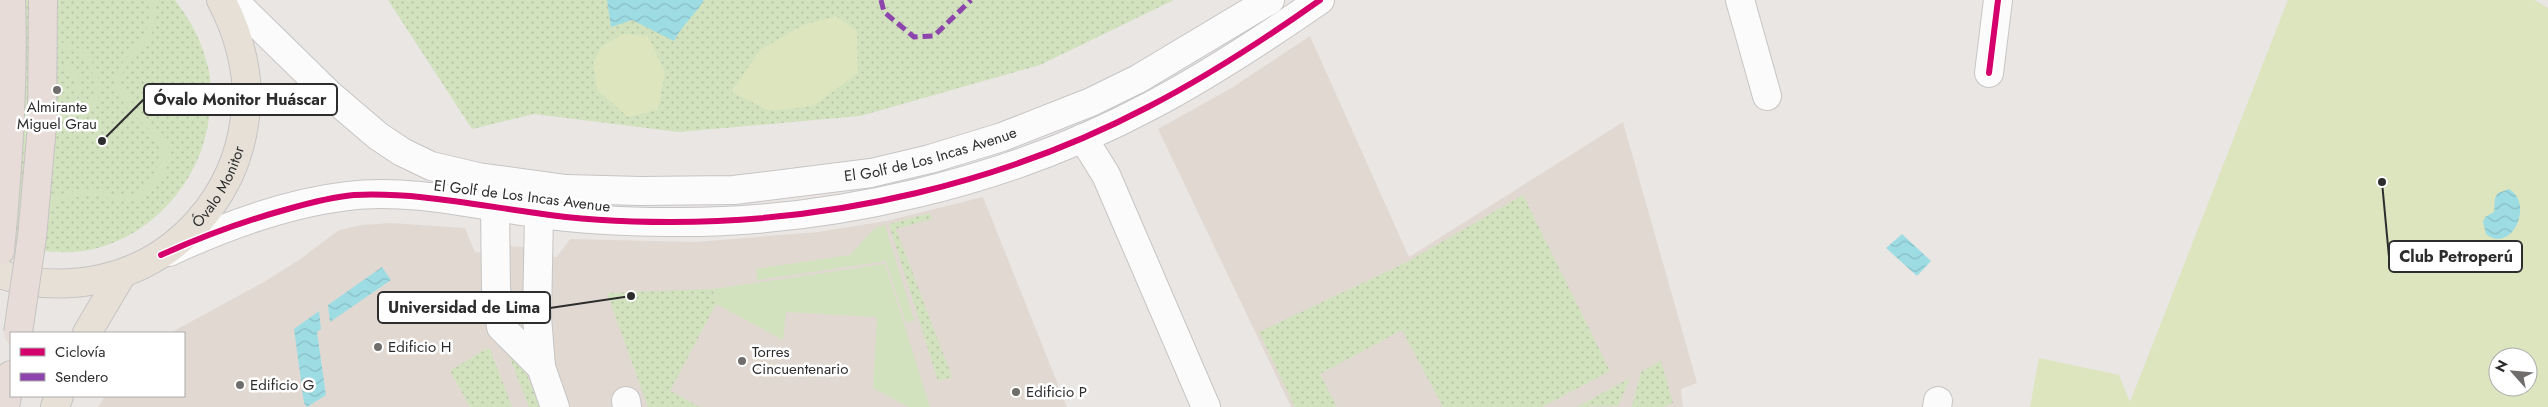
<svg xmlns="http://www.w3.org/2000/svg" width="2548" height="407" font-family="Jost,sans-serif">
<defs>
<pattern id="grass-dots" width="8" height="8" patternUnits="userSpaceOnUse" patternTransform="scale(1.25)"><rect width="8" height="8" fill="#d2e2bf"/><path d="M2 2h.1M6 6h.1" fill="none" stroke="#b5c2a4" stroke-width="1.8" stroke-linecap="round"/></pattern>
<pattern id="water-waves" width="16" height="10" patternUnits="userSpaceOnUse" patternTransform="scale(1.25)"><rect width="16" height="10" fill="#9edce4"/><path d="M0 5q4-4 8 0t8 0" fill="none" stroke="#88bdc4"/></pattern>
</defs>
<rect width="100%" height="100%" fill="#eae6e3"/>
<!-- education -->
<g fill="#e1d9d1">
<path d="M1310,36l99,221 214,-135 74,261 -16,6 2,18h-392l-133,-278 75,-42z"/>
<path d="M983,197l84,210h-969l7,-11h79v-63h-14l94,-51 35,-22 40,-30 23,-5 29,-2 74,5 10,24 21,2 12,-8 15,1 14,10h20l13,-18 125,3 123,-10 68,-11z"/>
</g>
<!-- grass -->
<g fill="url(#grass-dots)">
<path d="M0,0h175c18,24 27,42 34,71 2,8 1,18 1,27 1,69 -48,134 -116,151 -31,7 -59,1 -90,-5z"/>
<path d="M388,0h786l-134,65 -180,51 -181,16 -145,-18 -62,15z"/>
<path d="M1523,195l87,176 -68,36h-99l-41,-77 -82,44 17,33h-42l-36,-75 148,-70z"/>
<path d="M930,213l2,6 -36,10 56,148 -14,4 -49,-157z"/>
<path d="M713,289l3,15 -46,87 30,16h-52l-41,-114z"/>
<path d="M506,348l18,20 16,39h-11z"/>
<path d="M485,349h5l22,58h-42l-20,-36z"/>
<path d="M1661,361l12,42 -10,4h-31l9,-35z"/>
<path d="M1630,378l-12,28 -41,1z"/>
</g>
<!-- garden -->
<g fill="#d2e2bf" fill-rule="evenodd">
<path d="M150,0h7c-3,14 -1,30 -9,42 -10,15 -26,22 -28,42l17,26 31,29 1,24 -5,11 -14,20 -9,5 -19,3 -27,-7 -27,3 -28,13 -18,15h-5v-5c19,-21 47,-31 75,-31 10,-1 19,6 29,6 17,1 31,-13 36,-29 14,-37 -33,-48 -41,-79 -6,-23 21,-36 29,-54 5,-12 3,-22 5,-34z"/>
<path d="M52,41c33,3 51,23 46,57 -2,11 -13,24 -23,29 -65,26 -75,-71 -23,-86zM52,46c69,7 44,93 -6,80 -9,-2 -17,-6 -22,-14 -22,-30 -5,-57 28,-66z"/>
<path d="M54,62c33,4 35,38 6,51 -37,-1 -42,-44 -6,-51zM49,66c50,-3 21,64 -8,38 -14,-13 -6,-31 8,-38z"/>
<path d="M885,225l29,95 -8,3 -20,-62 -129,19 -1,-11 94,-14 25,-27z"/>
<path d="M885,264l45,143h-21l-36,-19 4,-71 -91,-5 -3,28 -67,-36 -3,-15z"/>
</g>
<!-- pitch -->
<g fill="#dce5be" fill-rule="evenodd">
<path d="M2288,0h246l14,8v399h-518l9,-49 80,17 11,27zM2498,357h30v30h-30z"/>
<path d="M836,16l21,15 1,42 -44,33 -44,5 -39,-19 29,-42 43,-25z"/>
<path d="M622,34l26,2 17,36 -7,38 -30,7 -31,-27 -4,-27 8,-16z"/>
</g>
<!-- water -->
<g fill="url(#water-waves)">
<path d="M607,0h97c-9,15 -22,25 -30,41l-42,-21 -21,7z"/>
<path d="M2509,189c26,15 2,66 -23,45l-3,-12 2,-5 9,-5 1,-14 3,-5z"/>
<path d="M1902,234l29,27 -14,15 -31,-28z"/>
<path d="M382,267l9,13 -61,42 -2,-17z"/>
<path d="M319,311l2,18 -4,3 9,63 -19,12 -3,-4 -10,-74z"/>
</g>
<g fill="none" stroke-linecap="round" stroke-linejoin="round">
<!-- minor casing -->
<g stroke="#c6c5c5" stroke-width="30">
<g id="minor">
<path id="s1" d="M233,0l97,95 48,41 24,16 29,14 47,11 88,12 75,2 93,-1 137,-17 59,-14 72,-22 89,-35 47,-23 132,-79"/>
<path d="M1740,0l27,96"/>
<path d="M1989,73l9,-73"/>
<path d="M1083,138l23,37 100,232"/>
<path d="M495,207l1,82 5,38 40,40"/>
<path d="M539,214l-2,103 4,50 14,40"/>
<path d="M169,252c56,-26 118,-49 179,-56 59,-8 129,9 187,17 45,7 90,9 134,9 161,2 339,-40 481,-116 59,-31 115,-68 170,-106"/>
<path d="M626,401l1,6"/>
<path d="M1937,407l1,-6"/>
</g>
</g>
<!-- major casing -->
<g stroke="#c6c4c3" stroke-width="30">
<g id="major">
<path id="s2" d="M0,274c33,12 66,12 101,5 77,-17 135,-83 144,-162 1,-8 3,-18 2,-26 -2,-32 -11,-63 -26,-91"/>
<path d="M87,333l35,-59"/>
<path d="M55,407l4,-11"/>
</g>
</g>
<!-- highway casing -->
<g stroke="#c6c4c3" stroke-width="30">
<g id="highway">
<path d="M0,251c8,-83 14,-168 11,-251"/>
<path d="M5,407l6,-32"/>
</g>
</g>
<!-- minor -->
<use href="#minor" stroke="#fcfbfb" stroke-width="28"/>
<!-- major -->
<use href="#major" stroke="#e6e0d7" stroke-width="28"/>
<!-- highway -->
<use href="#highway" stroke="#e7dcd7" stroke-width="28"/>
<!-- highway-bridge casing -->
<g stroke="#c6c4c3" stroke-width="30" stroke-linecap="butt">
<path id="highway-bridge" d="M18,333l14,-96 10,-111 1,-126"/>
</g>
<!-- highway-bridge -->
<use href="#highway-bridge" stroke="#e7dcd7" stroke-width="28"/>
<!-- quiet -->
<path stroke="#8e44ad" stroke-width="5" stroke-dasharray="10 5" stroke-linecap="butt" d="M881,0l3,12 30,25 20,-1 37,-36"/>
<!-- cycleway casing -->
<g stroke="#fff" stroke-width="9">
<g id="cycleway">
<path d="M1989,73l9,-73"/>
<path d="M161,255c42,-19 83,-34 127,-46 21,-6 44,-12 66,-14 61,-3 122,10 182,18 44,7 90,9 135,9 164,0 332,-39 477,-115 60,-31 117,-68 172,-107"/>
</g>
</g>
<!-- cycleway -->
<use href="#cycleway" stroke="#d6006c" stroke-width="6"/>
</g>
<!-- markers -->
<g fill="#6f6e6d" stroke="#fff" stroke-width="2">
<circle cx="57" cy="90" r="5"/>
<circle cx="378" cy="347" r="5"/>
<circle cx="742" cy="361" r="5"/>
<circle cx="240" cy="385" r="5"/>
<circle cx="1016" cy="392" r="5"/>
</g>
<g text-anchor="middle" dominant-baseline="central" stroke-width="5" stroke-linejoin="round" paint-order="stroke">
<!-- poi labels -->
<g font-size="15" fill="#2d2d2d" stroke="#fff" text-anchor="start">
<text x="57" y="107" text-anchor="middle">Almirante<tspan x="57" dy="17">Miguel Grau</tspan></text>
<text x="388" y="347">Edificio H</text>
<text x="752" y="352">Torres<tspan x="752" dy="17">Cincuentenario</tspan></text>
<text x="250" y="385">Edificio G</text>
<text x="1026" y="392">Edificio P</text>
</g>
<!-- street labels -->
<g font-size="15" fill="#2d2d2d" stroke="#fff">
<text stroke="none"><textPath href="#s1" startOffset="765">El Golf de Los Incas Avenue</textPath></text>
<text stroke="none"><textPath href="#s2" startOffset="258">Óvalo Monitor</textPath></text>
<text transform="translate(522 196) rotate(7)">El Golf de Los Incas Avenue</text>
</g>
</g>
<!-- callouts -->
<path fill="none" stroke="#2d2d2d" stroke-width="2" d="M102 141L144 99M2382 182L2389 257M631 296L550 308"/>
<g fill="#2d2d2d" stroke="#fff" stroke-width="2">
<circle cx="102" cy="141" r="5"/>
<circle cx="2382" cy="182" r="5"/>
<circle cx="631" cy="296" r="5"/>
</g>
<g fill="#fff" stroke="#2d2d2d" stroke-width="2">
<rect x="144" y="84" width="193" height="31" rx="5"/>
<rect x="2389" y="241" width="133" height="31" rx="5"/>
<rect x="378" y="292" width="172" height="31" rx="5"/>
</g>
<g font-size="16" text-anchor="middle" font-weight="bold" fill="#2d2d2d">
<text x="240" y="105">Óvalo Monitor Huáscar</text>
<text x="2456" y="262">Club Petroperú</text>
<text x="464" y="313">Universidad de Lima</text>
</g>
<!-- legend -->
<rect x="10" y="332" width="175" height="65" fill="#ffffff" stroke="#ababab"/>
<rect x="20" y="348" width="25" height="8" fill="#d6006c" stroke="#ababab"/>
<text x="55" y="357" font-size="15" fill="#2d2d2d">Ciclovía</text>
<rect x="20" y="373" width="25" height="8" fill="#8e44ad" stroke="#ababab"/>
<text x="55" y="382" font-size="15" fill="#2d2d2d">Sendero</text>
<!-- north arrow -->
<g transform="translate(2513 372) rotate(297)"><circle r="24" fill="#ffffff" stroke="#ababab"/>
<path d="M0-4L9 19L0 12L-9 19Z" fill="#6f6e6d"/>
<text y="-8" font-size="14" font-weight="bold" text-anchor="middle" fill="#2d2d2d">N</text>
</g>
</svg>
